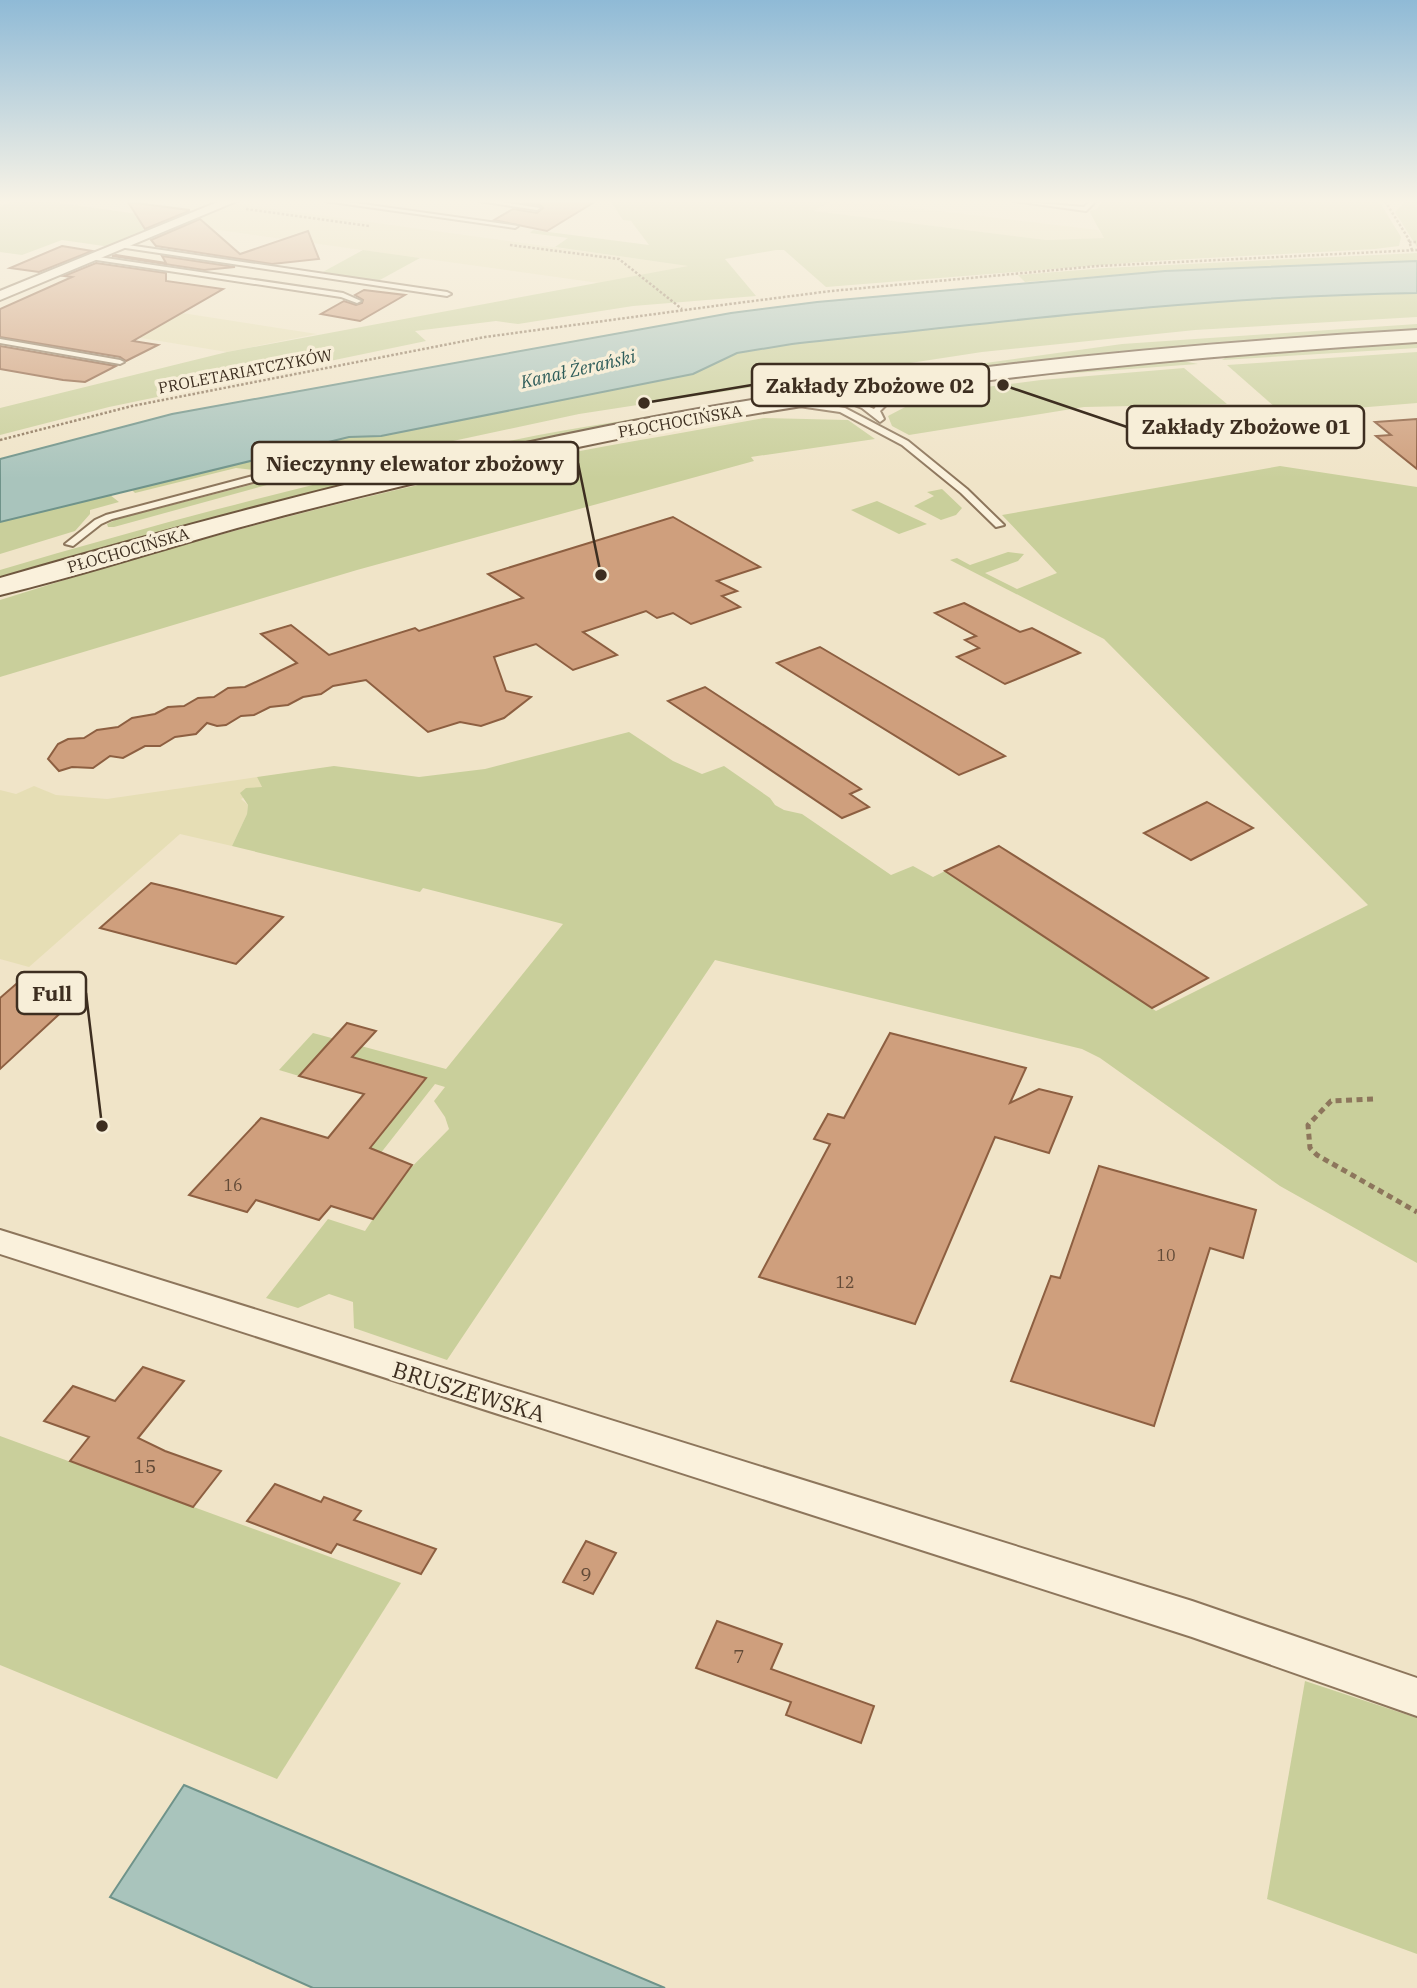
<svg xmlns="http://www.w3.org/2000/svg" width="1417" height="1988" font-family="'IBM Plex Serif',serif">
<rect width="100%" height="100%" fill="#f0e4c8"/>
<!-- farmland -->
<g fill="#e6deb5">
<path d="M831,201h25l242,29 7,8 -59,2 -233,-29z"/>
<path d="M230,203l460,63 -91,17 -416,-58z"/>
<path d="M98,300l219,34 -90,18 -178,-29z"/>
<path d="M257,777l5,10 -21,12 7,6 -1,9 -15,32 -52,-12 -151,133 -29,-8v-169l16,4 18,-8 22,9 51,4z"/>
</g>
<!-- green -->
<g fill="#c9cf9b">
<path d="M14,201h32l127,18 -62,28 -49,-7 -40,15 -22,-3v-46z"/>
<path d="M616,201h215l-17,10 232,29 58,-2 -15,-27 8,-2 5,-8h277l22,36 -2,9 -24,3 -222,12 -327,26 -42,-37h-8l-51,9 31,37 -123,10 -115,18 -22,-3 -81,10 11,10 -317,66 -109,28v-27l227,-56 461,-86 -133,-19 13,-9 -38,-5 3,-3 116,15 -18,-24 -8,-1 -12,-18z"/>
<path d="M1406,201h11v46l-22,-35z"/>
<path d="M363,250l57,8 -42,23 -57,-8z"/>
<path d="M1417,253v8l-252,10 -140,11 -7,-7 87,-7z"/>
<path d="M1417,293v24l-222,13 -213,22 -403,62 -284,61 -59,-7 -101,25 -4,-4 218,-52 32,-1 312,-62 44,-21 55,-9c208,-22 416,-48 625,-51z"/>
<path d="M1417,324v9l-569,54 15,-7 259,-36z"/>
<path d="M1417,343v5l-195,12 8,-5z"/>
<path d="M1417,352v51l-134,11 -56,-49z"/>
<path d="M1178,360l20,4 -165,12z"/>
<path d="M1184,368l43,36 -143,3 -175,28 -17,-9 -4,-10 42,-22 111,-14z"/>
<path d="M702,407l5,5 -707,169v-11c169,-50 340,-95 514,-130 62,-13 125,-21 188,-33z"/>
<path d="M764,418l84,2 27,19 -124,18 3,4 -397,109 -357,107v-77c155,-49 313,-93 472,-127 97,-22 195,-37 292,-55z"/>
<path d="M1280,466l137,21v776l-137,-77 -180,-128 -18,-9 -367,-89 -268,400 -93,-32 -1,-26 -24,-8 -31,14 -32,-10 62,-79 37,12 33,-50 51,-52 -4,-12 -11,-16 11,-14 -10,-3 -77,98 -13,-3 81,-101 -103,-29 -24,27 -20,-6 34,-37 133,36 117,-145 -140,-36 -3,4 -188,-46 15,-32 1,-9 -8,-12 6,-5 16,-1 -5,-10 77,-11 85,11 66,-8 144,-37 44,29 29,13 22,-8 46,32 5,7 9,5 18,4 89,61 22,-9 20,11 12,-6 211,140 212,-106 -264,-266 -154,-79 7,-2 13,7 38,-13 16,2 -6,7 -33,12 32,16 40,-16 -55,-58z"/>
<path d="M262,482l12,1 -160,44h-6l-1,-3 10,-5z"/>
<path d="M942,489l20,19 -6,7 -15,5 -27,-14 20,-10 -7,-4z"/>
<path d="M110,495l9,7 -29,8v4l-15,17 -75,23v-32z"/>
<path d="M877,501l50,23 -28,10 -48,-24z"/>
<path d="M0,1436l401,147 -124,196 -277,-114z"/>
<path d="M1305,1681l112,37v236l-150,-55z"/>
</g>
<!-- water -->
<g fill="#a9c4bc" stroke="#6f938a" stroke-width="2">
<path d="M1417,261v32c-209,3 -417,29 -625,51l-55,9 -44,21 -312,62 -32,1 -349,85v-63l172,-45 559,-101 86,-11 348,-31z"/>
<path d="M184,1785l481,203h-352l-203,-91z"/>
</g>
<!-- building -->
<g fill="#cf9f7d" stroke="#8d5f41" stroke-width="2">
<path d="M527,201h69l-49,30 -53,-11 19,-11 24,4 6,-5 -3,-3 -16,-2z"/>
<path d="M128,202l61,8v1l-44,18z"/>
<path d="M200,219l40,35 68,-23 11,28 -47,5 -116,-18 -5,-6z"/>
<path d="M62,246l30,5 -53,21 -29,-4z"/>
<path d="M116,255l50,8 -4,-7 73,11 -31,3 -92,-14z"/>
<path d="M96,263l70,10v8l57,8 -90,52 25,4 -32,16 -6,-4 -120,-20v-28l72,-32 -8,-1z"/>
<path d="M364,290l41,5 -45,26 -39,-7 23,-13 12,4 6,-2 1,-3 -8,-5z"/>
<path d="M0,346l116,20 -31,16 -22,-2 -63,-11z"/>
<path d="M1417,419v50l-41,-33 15,-1 -16,-13z"/>
<path d="M673,517l87,50 -43,14 20,10 -15,5 18,11 -49,17 -18,-11 -16,5 -11,-7 -63,21 34,23 -44,15 -37,-26 -42,13 12,34 25,6 -27,21 -23,8 -21,-4 -32,10 -62,-52 -33,6 -12,8 -18,3 -15,8 -18,2 -16,8 -13,1 -15,9 -9,1 -10,-3 -11,11 -21,3 -15,9h-15l-22,12 -13,-2 -17,12 -21,-1 -13,4 -11,-12 10,-15 10,-5 16,-1 13,-8 21,-3 14,-9 23,-4 13,-7 16,-1 14,-8 16,-1 14,-9 17,-1 52,-24 -36,-29 30,-9 38,30 86,-27 4,3 104,-33 -35,-24z"/>
<path d="M964,603l56,29 12,-4 48,25 -75,31 -48,-27 22,-9 -14,-8 11,-4 -41,-23z"/>
<path d="M820,647l185,109 -46,19 -182,-112z"/>
<path d="M705,687l156,102 -11,5 19,13 -27,11 -174,-117z"/>
<path d="M1207,802l46,26 -62,32 -47,-27z"/>
<path d="M999,846l209,132 -56,30 -207,-137z"/>
<path d="M151,883l25,6 107,28 -47,47 -136,-36z"/>
<path d="M23,978l58,16 -81,75v-71z"/>
<path d="M347,1023l29,8 -24,26 74,21 -56,70 42,17 -39,54 -42,-13 -12,14 -63,-20 -9,12 -58,-17 72,-77 67,20 36,-44 -65,-18z"/>
<path d="M890,1033l136,35 -16,35 29,-14 33,8 -23,56 -54,-16 -80,187 -156,-47 71,-133 -16,-5 14,-25 16,4z"/>
<path d="M1099,1166l157,44 -13,48 -33,-10 -56,178 -143,-45 40,-105 9,2z"/>
<path d="M143,1367l41,14 -46,57 27,13 56,20 -28,36 -123,-46 19,-24 -45,-16 29,-35 42,15z"/>
<path d="M275,1484l46,18 3,-5 37,14 -7,9 82,29 -15,25 -84,-30 -6,9 -84,-32z"/>
<path d="M586,1541l30,12 -23,41 -30,-12z"/>
<path d="M717,1621l65,23 -11,25 103,37 -13,37 -75,-28 5,-13 -95,-34z"/>
</g>
<g fill="none" stroke-linecap="round" stroke-linejoin="round">
<!-- service casing -->
<g stroke="#8d765c" stroke-width="4">
<g id="service">
<path d="M325,201h16l177,25 -3,2z"/>
<path d="M479,201h17l44,7 -3,2z"/>
<path d="M1014,201l70,6 6,-6h6l-10,10z"/>
<path d="M121,244l326,48 4,2 -4,2 -328,-49z"/>
<path d="M92,256l251,37 18,8 -4,2 -16,-6 -251,-38z"/>
<path d="M0,339l120,21 4,2 -4,2 -120,-21z"/>
<path d="M860,371l7,2 -21,11 -6,10 34,15 10,-12 30,-15 7,2 -31,17 -10,10 4,8 -4,3 -18,-14 -23,-9 -1,4 -3,1 -4,-3v-5l-57,-7 -4,-2 4,-2 58,7 8,-11z"/>
<path d="M795,400l50,8 63,33 59,48 37,36 -8,2 -35,-34 -59,-48 -62,-33 -48,-7v-4z"/>
<path d="M253,476h63l5,3 -5,3h-63l-141,37 -11,5 -28,22 -8,-2 30,-24 11,-5z"/>
</g>
</g>
<!-- minor casing -->
<g stroke="#8d765c" stroke-width="4">
<g id="minor">
<path d="M220,201h17l-237,99v-9z"/>
<path d="M0,1230l1192,371 225,77v38l-225,-79 -1192,-383z"/>
</g>
</g>
<!-- secondary casing -->
<g stroke="#6f573f" stroke-width="4">
<path id="secondary" d="M1417,330v12c-280,18 -559,46 -834,104 -116,24 -232,51 -346,82 -79,22 -157,48 -237,67v-17c232,-67 466,-128 704,-170 236,-41 474,-64 713,-78z"/>
</g>
<!-- path-far1 -->
<g stroke="#8d765c" stroke-width="2.5" stroke-dasharray="2.5 2" stroke-linecap="butt">
<path d="M1385,201l23,37 4,12"/>
<path d="M246,209l123,17"/>
<path d="M1409,242h8"/>
<path d="M510,245l109,14 63,50"/>
<path d="M0,440l132,-34 353,-69 237,-32 109,-14 267,-25 319,-16"/>
</g>
<!-- path -->
<path stroke="#8d765c" stroke-width="5" stroke-dasharray="6 4.5" stroke-linecap="butt" d="M1373,1099l-42,2 -23,24 2,23 7,7 100,57"/>
<!-- service -->
<use href="#service" fill="#faf1dc" fill-rule="evenodd"/>
<!-- minor -->
<use href="#minor" fill="#faf1dc" fill-rule="evenodd"/>
<!-- secondary -->
<use href="#secondary" fill="#faf1dc" fill-rule="evenodd"/>
</g>
<!-- sky -->
<linearGradient id="sky" x2="0" y2="1"><stop stop-color="#8fbad6"/><stop offset="0.42" stop-color="#f8f3e6"/><stop offset="1" stop-color="#f8f3e6" stop-opacity="0"/></linearGradient>
<rect width="1417" height="479" fill="url(#sky)"/>
<g text-anchor="middle" dominant-baseline="central" stroke-width="7" stroke-linejoin="round" paint-order="stroke">
<!-- far-street labels -->
<g font-size="16" fill="#3d2e20" stroke="#f7eed8">
<text transform="translate(245 371) rotate(-11)">PROLETARIATCZYKÓW</text>
<text transform="translate(680 421) rotate(-10)">PŁOCHOCIŃSKA</text>
<text transform="translate(128 550) rotate(-16)">PŁOCHOCIŃSKA</text>
</g>
<!-- number labels -->
<g font-size="16" fill="#624a37">
<text x="233" y="1185">16</text>
<text x="1166" y="1255">10</text>
<text x="845" y="1282">12</text>
</g>
<!-- far-water labels -->
<g font-size="18" font-style="italic" fill="#2f5d5a" stroke="#f7eed8">
<text transform="translate(578 369) rotate(-13)">Kanał Żerański</text>
</g>
<!-- near-number labels -->
<g font-size="19" fill="#624a37">
<text x="145" y="1466">15</text>
<text x="586" y="1574">9</text>
<text x="739" y="1656">7</text>
</g>
<!-- near-street labels -->
<g font-size="23" fill="#3d2e20" stroke="#f7eed8">
<text transform="translate(469 1391) rotate(17)">BRUSZEWSKA</text>
</g>
</g>
<!-- callouts -->
<path fill="none" stroke="#3d2e20" stroke-width="2.5" d="M644 403L752 385M1003 385L1127 427M601 575L578 463M102 1126L86 993"/>
<g fill="#3d2e20" stroke="#f7eed8" stroke-width="2.5">
<circle cx="644" cy="403" r="7"/>
<circle cx="1003" cy="385" r="7"/>
<circle cx="601" cy="575" r="7"/>
<circle cx="102" cy="1126" r="7"/>
</g>
<g fill="#f7eed8" stroke="#3d2e20" stroke-width="2.5">
<rect x="752" y="364" width="237" height="42" rx="7"/>
<rect x="1127" y="406" width="237" height="42" rx="7"/>
<rect x="252" y="442" width="326" height="42" rx="7"/>
<rect x="17" y="972" width="69" height="42" rx="7"/>
</g>
<g font-size="21" text-anchor="middle" font-weight="bold" fill="#3d2e20">
<text x="870" y="393">Zakłady Zbożowe 02</text>
<text x="1246" y="434">Zakłady Zbożowe 01</text>
<text x="415" y="471">Nieczynny elewator zbożowy</text>
<text x="52" y="1001">Full</text>
</g>
</svg>
